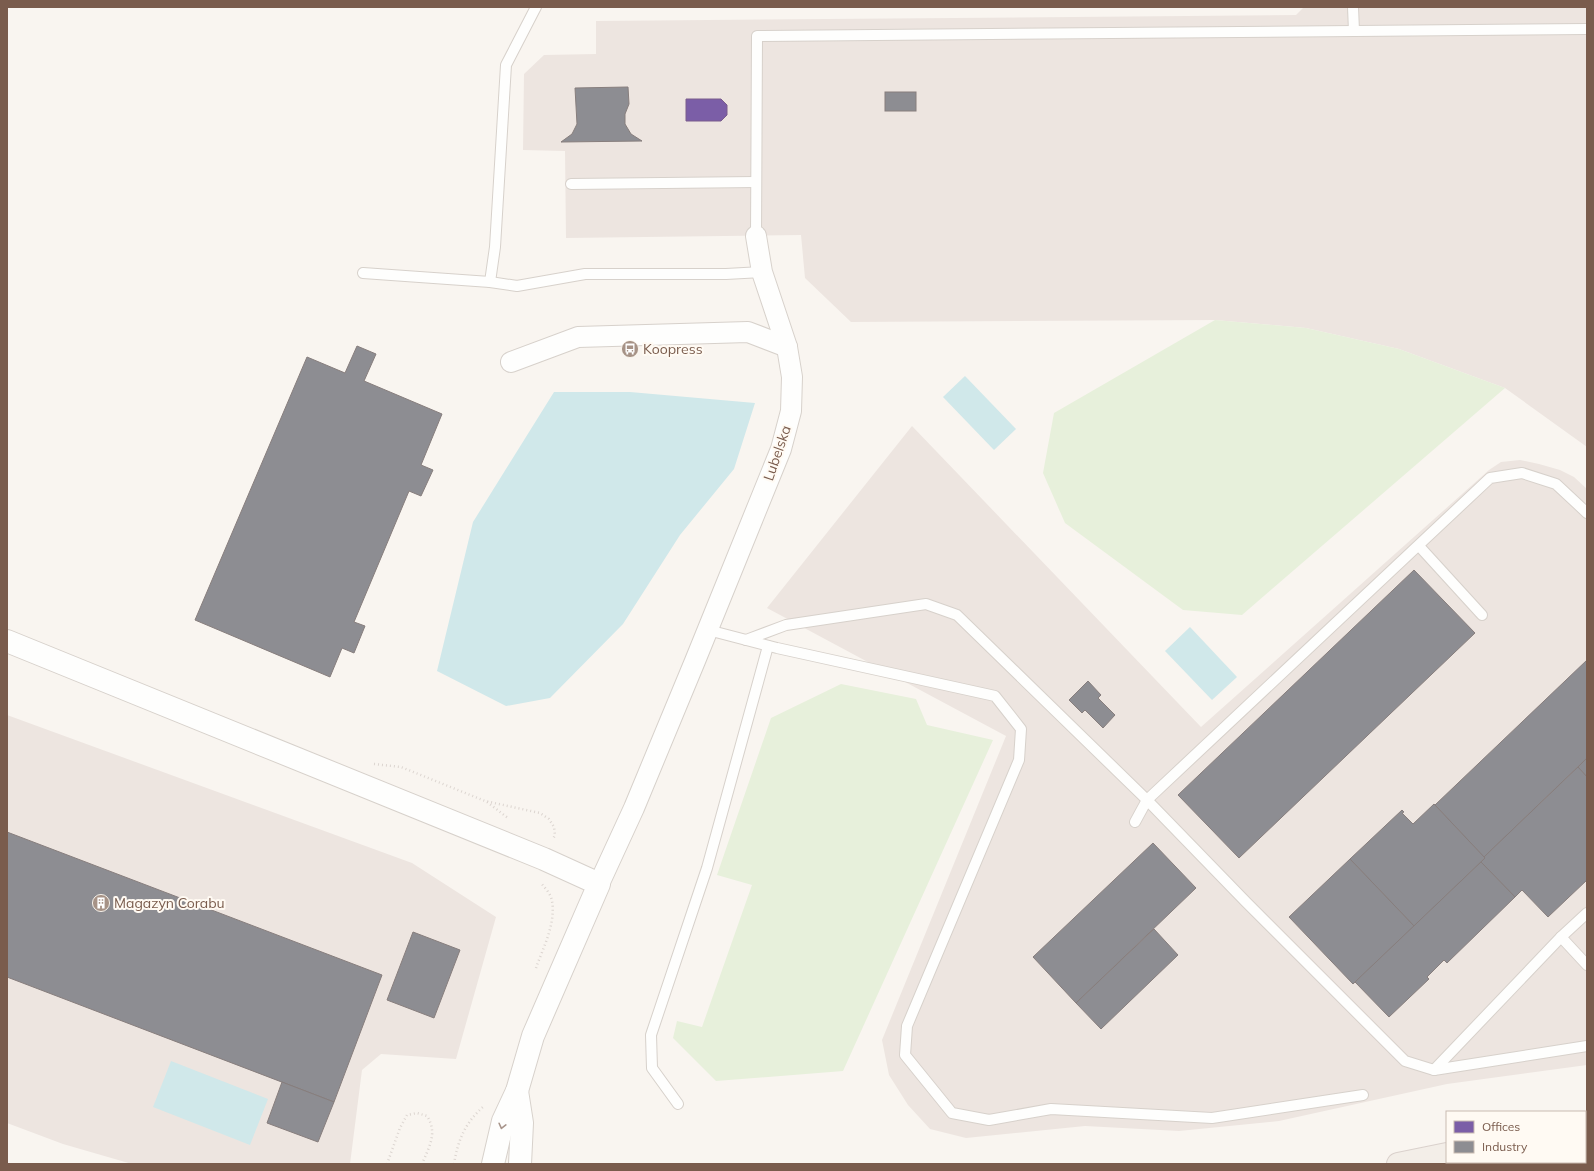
<svg xmlns="http://www.w3.org/2000/svg" width="1594" height="1171" font-family="Mulish,sans-serif">
<rect width="100%" height="100%" fill="#f9f5f0"/>
<!-- industrial -->
<g fill="#ede5e0">
<path d="M1304,7h283v440l-82,-59 -106,-39 -93,-21 -91,-8 -364,2 -46,-44 -4,-43 -235,3 -1,-87 -42,-1 1,-76 20,-19 52,-1v-33l700,-6z"/>
<path d="M912,426l289,301 288,-257 12,-8 19,-2 19,4 21,6 14,7 13,12v576l-140,19 -168,37 -100,10 -94,-5 -119,12 -36,-9 -22,-24 -19,-30 -7,-35 124,-304 -239,-128z"/>
<path d="M7,715l405,148 84,54 -40,142 -75,-5 -19,16 -12,94h-218l-69,-20 -56,-21z"/>
</g>
<!-- green -->
<g fill="#e7f0db">
<path d="M1215,320l91,8 93,21 106,39 -263,227 -59,-5 -118,-87 -22,-50 11,-60z"/>
<path d="M841,684l75,15 11,26 66,15 -150,331 -127,10 -43,-43 4,-17 25,6 50,-142 -35,-10 54,-157z"/>
</g>
<!-- water -->
<g fill="#d0e8ea">
<path d="M965,376l51,53 -22,21 -51,-53z"/>
<path d="M554,392h76l125,11 -21,66 -54,66 -57,89 -73,74 -44,8 -69,-35 36,-149z"/>
<path d="M1190,627l47,50 -25,23 -47,-49z"/>
<path d="M171,1061l97,38 -18,46 -97,-38z"/>
</g>
<!-- offices -->
<path fill="#7b5ea7" stroke="#7b5d8c" d="M686,99h35l6,6v10l-6,6h-35z"/>
<!-- industry -->
<g fill="#8d8d92" stroke="#877e7d">
<path d="M628,87l1,17 -4,10v10l6,10 11,7 -81,1 11,-8 5,-10 -2,-36z"/>
<rect x="885" y="92" width="31" height="19"/>
<path d="M357,346l19,8 -12,27 78,33 -21,51 12,5 -12,26 -12,-5 -55,131 11,4 -11,27 -12,-5 -12,29 -135,-57 112,-263 38,16z"/>
<path d="M1414,570l61,63 -236,225 -61,-63z"/>
<path d="M1587,660v98l-103,99 -49,-52z"/>
<path d="M1088,681l13,14 -3,3 17,17 -12,13 -18,-18 -3,3 -13,-13z"/>
<path d="M1587,758v19l-9,-10z"/>
<path d="M1578,767l9,10v103l-39,37 -26,-27 -7,7 -34,-35 4,-4 -1,-1z"/>
<path d="M1434,804l51,54 -71,68 -64,-67 52,-49 2,2 -2,1 11,11z"/>
<path d="M7,832l375,143 -48,127 -327,-125z"/>
<path d="M1153,843l43,45 -120,115 -43,-46z"/>
<path d="M1350,859l64,67 -61,58 -64,-67z"/>
<path d="M1481,862l34,35 -68,66 -3,-3 -17,17 2,2 -40,38 -34,-35z"/>
<path d="M1154,929l24,26 -77,74 -25,-26z"/>
<path d="M413,932l47,18 -26,68 -47,-18z"/>
<path d="M282,1082l52,20 -16,40 -51,-19z"/>
</g>
<g fill="none" stroke-linecap="round" stroke-linejoin="round">
<!-- service casing -->
<g stroke="#d7d1cb" stroke-width="12">
<g id="service">
<path d="M1353,7l1,24"/>
<path d="M571,184l185,-2"/>
<path d="M756,236l1,-200 830,-7"/>
<path d="M363,273l127,9 27,4 68,-12h141l36,-2"/>
<path d="M490,282l5,-35 11,-182 30,-58"/>
<path d="M1419,546l63,69"/>
<path d="M708,630l69,18 218,48 26,33 -2,31 -112,266 -2,29 47,58 37,7 62,-11 161,9 151,-23"/>
<path d="M746,640l40,-15 140,-21 31,11 190,185 99,102 159,159 29,9 127,-133 26,-24"/>
<path d="M1135,822l12,-22 343,-322 32,-5 34,11 31,29"/>
<path d="M1561,937l26,28"/>
<path d="M1434,1070l153,-24"/>
<path d="M678,1104l-26,-36 -1,-33 56,-167 61,-222"/>
</g>
</g>
<!-- minor casing -->
<g stroke="#d7d1cb" stroke-width="22">
<g id="minor">
<path d="M511,362l67,-25 170,-5 39,15"/>
<path d="M599,884l35,-76 61,-147 86,-212 10,-38 1,-34 -5,-30 -25,-75 -6,-36"/>
</g>
</g>
<!-- tertiary casing -->
<g stroke="#d7d1cb" stroke-width="24">
<g id="tertiary">
<path d="M7,641l537,218 55,25 -66,152 -16,55 -14,30 -10,43"/>
<path d="M517,1091l5,32 -2,41"/>
</g>
</g>
<!-- primary casing -->
<g stroke="#dad1cc" stroke-width="24">
<g id="primary">
<path d="M1585,1132l2,-1"/>
<path d="M1398,1164l49,-10"/>
</g>
</g>
<!-- path -->
<g stroke="#dcd5d0" stroke-width="2.5" stroke-dasharray="1 3" stroke-linecap="butt">
<path d="M374,764l27,3 84,34 55,12 9,6 5,8 1,8 -2,4"/>
<path d="M487,802l21,16"/>
<path d="M536,968c7,-20 20,-44 16,-67 -1,-7 -7,-13 -11,-18"/>
<path d="M387,1164l13,-36 7,-13 10,-2 10,3c11,17 2,31 -5,48"/>
<path d="M454,1164c4,-24 11,-41 29,-57"/>
</g>
<!-- service -->
<use href="#service" stroke="#fefefd" stroke-width="10"/>
<!-- minor -->
<use href="#minor" stroke="#fefefd" stroke-width="20"/>
<!-- tertiary -->
<use href="#tertiary" stroke="#fefefd" stroke-width="22"/>
<!-- primary -->
<use href="#primary" stroke="#f3eee8" stroke-width="22"/>
</g>
<!-- one-way arrows -->
<defs><path id="oneway-chevron" d="M-2-3.5L2.5 0L-2 3.5" fill="none" stroke-width="1.6" stroke-linecap="round" stroke-linejoin="round"/></defs>
<use stroke="#a8958b" href="#oneway-chevron" transform="translate(502 1126) rotate(104)"/>
<!-- icons -->
<defs>
<g id="bus-disc" transform="scale(0.9)"><circle r="9.5" fill="#a69286" stroke="#fffaf3"/><path d="M-5-6H5V4H4V6H2V4H-2V6H-4V4H-5ZM-3.5-4V0h7V-4ZM-3.5 1.2v1.5H-2V1.2ZM2 1.2v1.5H3.5V1.2Z" fill="#fff"/></g>
<g id="building-disc" transform="scale(0.9)"><circle r="9.5" fill="#a69286" stroke="#fffaf3"/><path d="M-4-6H4V6H1V3H-1V6H-4ZM-2.5-4.3h1.7v1.8h-1.7ZM.8-4.3h1.7v1.8H.8ZM-2.5-1h1.7V.8h-1.7ZM.8-1h1.7V.8H.8Z" fill="#fff"/></g>
</defs>
<g fill-rule="evenodd">
<use href="#bus-disc" x="630" y="349"/>
<use href="#building-disc" x="101" y="903"/>
</g>
<g text-anchor="middle" dominant-baseline="central" stroke-width="4" stroke-linejoin="round" paint-order="stroke">
<!-- poi labels -->
<g font-size="14" fill="#7a5c4d" stroke="#fffaf3" text-anchor="start">
<text x="643" y="349">Koopress</text>
<text x="114" y="903">Magazyn Corabu</text>
</g>
<!-- street labels -->
<g font-size="14" fill="#7a5c4d" stroke="#fffaf3">
<text transform="translate(777 453) rotate(-71)">Lubelska</text>
</g>
</g>
<!-- border -->
<rect width="1594" height="1171" fill="none" stroke="#7a5c4d" stroke-width="16"/>
<!-- legend -->
<rect x="1446" y="1111" width="140" height="52" fill="#fffaf3" stroke="#cabbb1"/>
<rect x="1454" y="1121" width="20" height="12" fill="#7b5ea7" stroke="#cabbb1"/>
<text x="1482" y="1131" font-size="12" fill="#7a5c4d">Offices</text>
<rect x="1454" y="1141" width="20" height="12" fill="#8d8d92" stroke="#cabbb1"/>
<text x="1482" y="1151" font-size="12" fill="#7a5c4d">Industry</text>
</svg>
